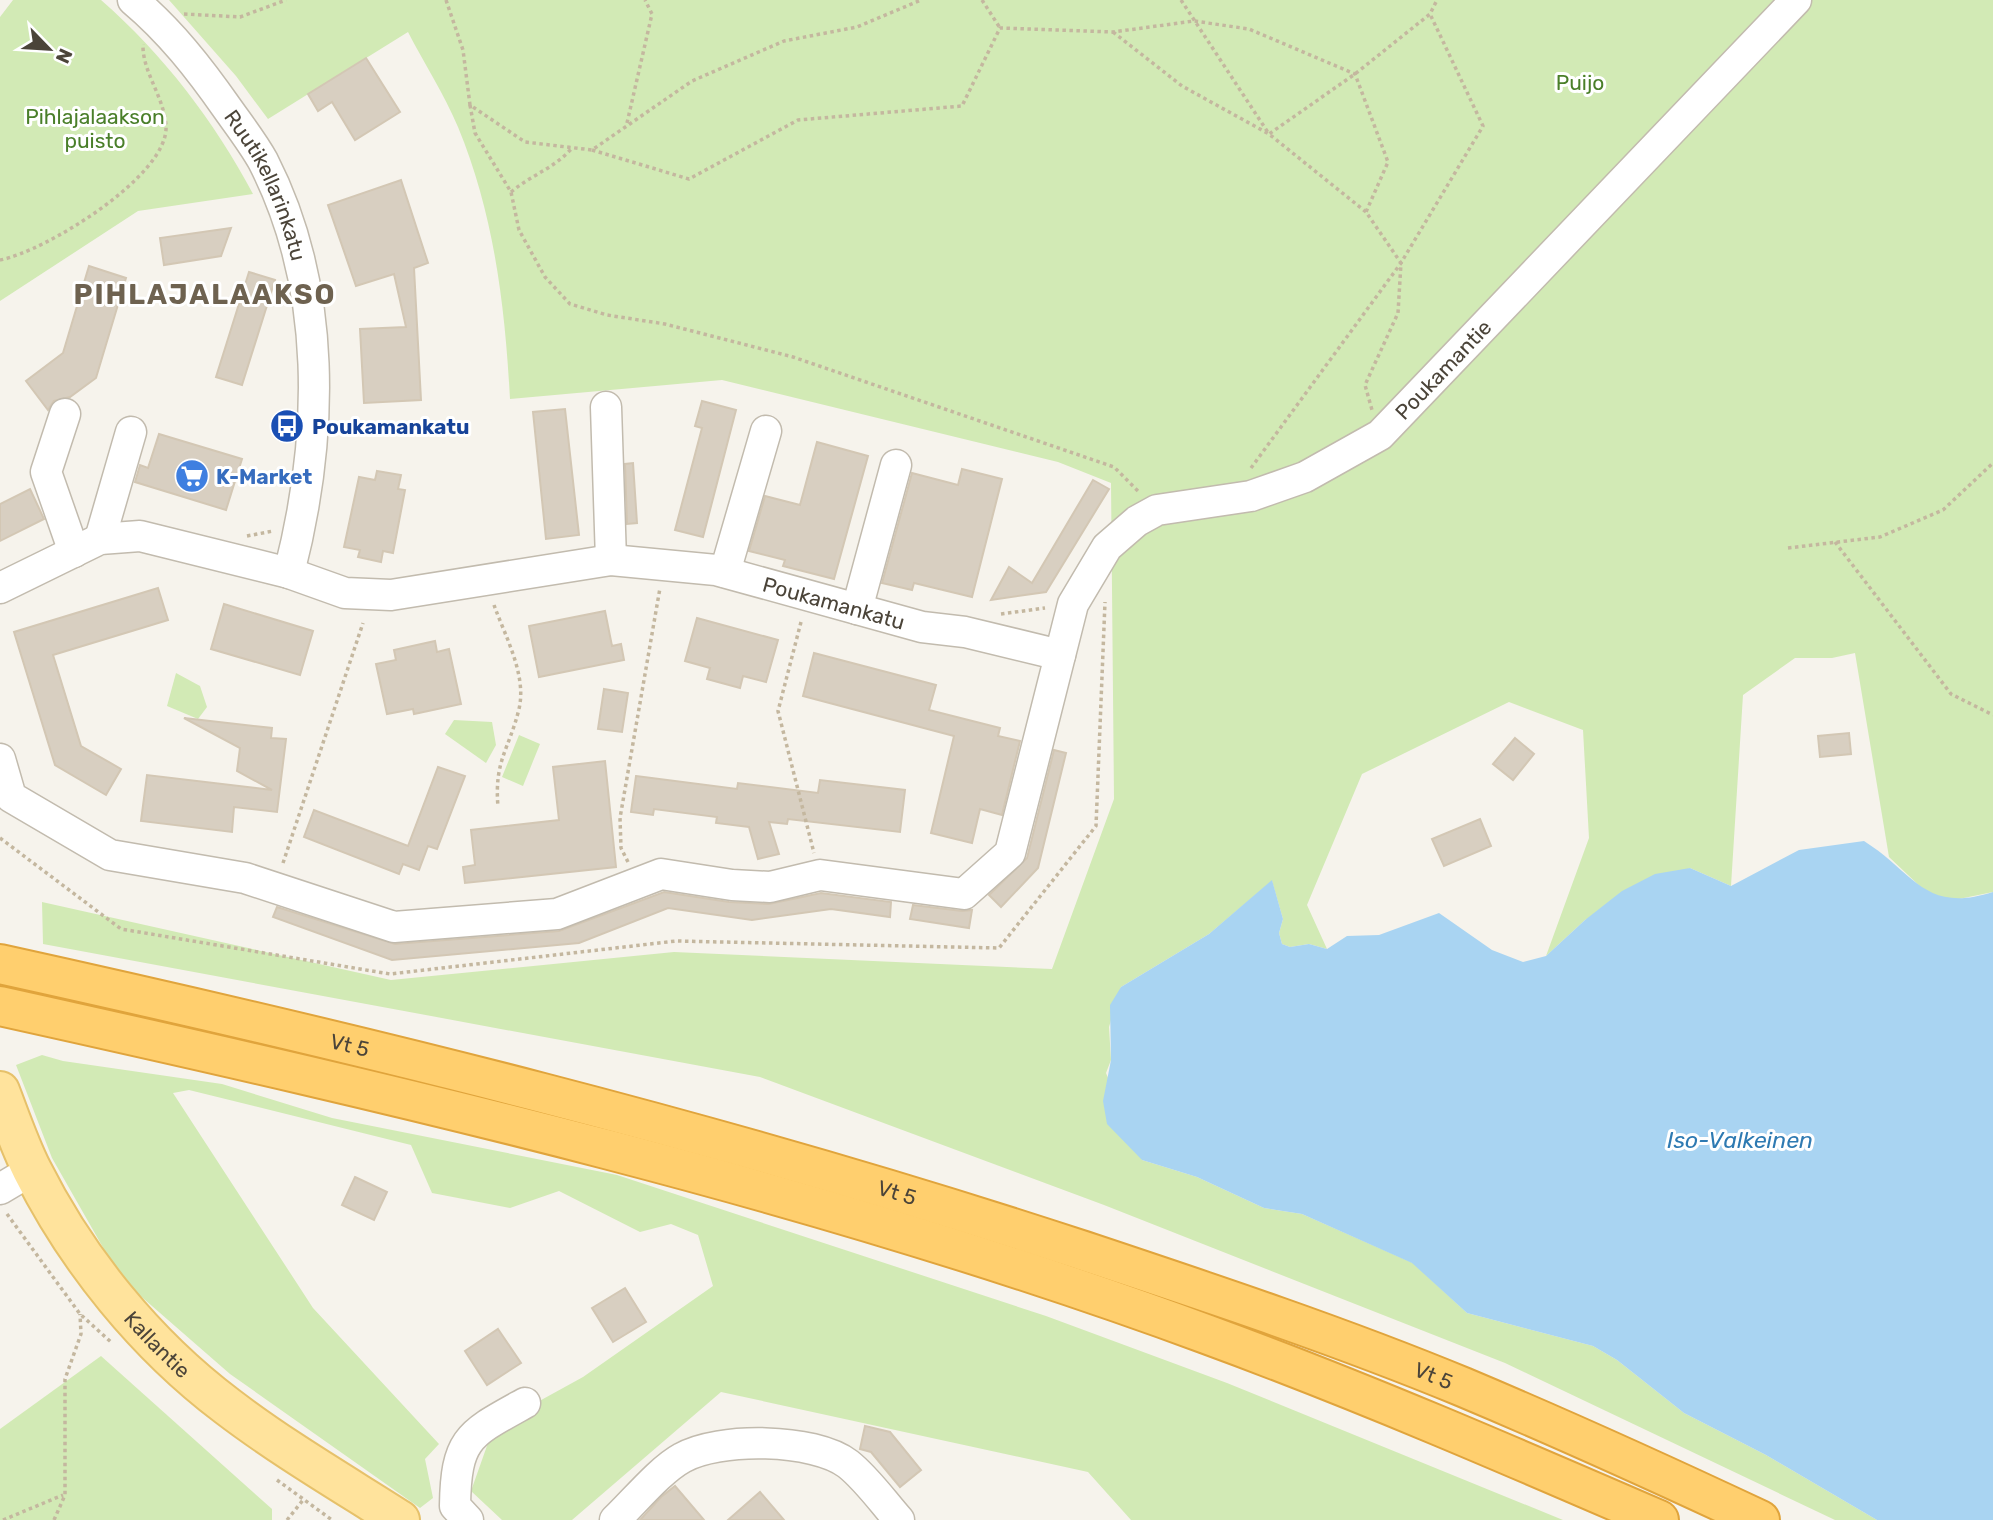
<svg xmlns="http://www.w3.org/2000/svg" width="1993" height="1520" font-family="Rubik,sans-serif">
<rect width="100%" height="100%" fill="#f6f3ec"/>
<!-- green -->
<g fill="#d2eab5">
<path d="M13,0h88c62,54 114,122 152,194l-115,17 -138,90v-284z"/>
<path d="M169,0h1824v892l-39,8 -27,-7 -38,-36 -34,-204 -23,5h-37l-52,37 -12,191 -41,-18 -105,52 -39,36 43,-118 -6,-108 -74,-28 -147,72 -55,131 20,44 -18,-5 -19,3 -8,-3 -3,-11 4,-14 -11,-38 -63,53 -88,53 -12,40 2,33 -5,13 36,87 55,17 67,31 38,6 111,49 54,50 126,33 24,14 67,53 82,42 111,65h-42l-330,-157 -401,-158 -344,-128 -717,-133 -1,-42 349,78 283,-28 378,17 62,-170 -3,-316 -53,-21 -336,-82 -212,19c-5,-93 -16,-185 -52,-272 -14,-33 -34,-64 -50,-95l-140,87 -32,-43z"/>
<path d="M176,673l24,13 7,21 -9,12 -31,-13z"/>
<path d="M454,720l38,2 4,23 -10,18 -41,-29z"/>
<path d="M519,735l21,9 -17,42 -21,-9z"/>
<path d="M42,1055l21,6 159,23 110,34 285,57 429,141 181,67 336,137h-432l-43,-48 -367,-80 -149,128h-70l-31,-29 23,-65 89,-49 130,-91 -15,-51 -27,-11 -31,8 -81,-41 -49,17 -78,-15 -21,-48 -222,-55 -16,3 140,215 126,136 -14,15 8,39 -13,10 -190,-134 -109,-95 -69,-121 -36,-93z"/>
<path d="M101,1356l171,153v11h-272v-91z"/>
</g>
<!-- water -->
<path fill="#a9d4f2" d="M1864,841c51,32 60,73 129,51v628h-116l-111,-65 -82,-42 -67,-53 -24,-14 -126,-33 -55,-50 -110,-49 -38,-6 -67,-31 -55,-17 -35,-36 -4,-23 8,-41 -1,-55 11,-18 88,-53 63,-54 11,39 -4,14 3,11 8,3 19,-3 18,5 20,-13 32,-1 60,-22 53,37 31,12 23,-6 39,-36 37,-29 33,-17 35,-6 41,18 68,-36z"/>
<!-- building -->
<g fill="#d8cfc1" stroke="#d3c7b4" stroke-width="2">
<path d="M366,58l34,54 -45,28 -23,-38 -14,9 -10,-17z"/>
<path d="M401,180l27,83 -14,5 7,132 -57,3 -4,-74 46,-2 -12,-53 -38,12 -28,-81z"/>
<path d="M231,228l-10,28 -57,9 -4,-27z"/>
<path d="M89,266l37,12 -30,100 -26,19 -16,4 -6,9 -22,-29 37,-28z"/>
<path d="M249,272l26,8 -33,105 -26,-8z"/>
<path d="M702,401l34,9 -33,127 -28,-7 27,-102 -7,-2z"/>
<path d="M565,409l14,126 -33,4 -13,-127z"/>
<path d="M159,434l83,25 -16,51 -91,-28 5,-17 8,3z"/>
<path d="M817,442l51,14 -34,123 -51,-13 2,-6 -36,-9 16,-55 35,9z"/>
<path d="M633,463l4,60 -10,1 -2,-60z"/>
<path d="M962,469l40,10 -30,118 -58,-14 -2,7 -30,-7 30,-110 46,12z"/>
<path d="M377,471l24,4 -3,14 7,1 -12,63 -10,-2 -2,11 -23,-5 2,-7 -16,-3 15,-70 16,3z"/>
<path d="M1093,480l16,9 -63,103 -55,8 18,-33 23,16z"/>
<path d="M30,489l14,30 -44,22v-37z"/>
<path d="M158,588l10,32 -115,35 28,91 40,23 -15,26 -51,-30 -41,-133z"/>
<path d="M224,604l89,27 -13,44 -89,-26z"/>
<path d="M605,611l7,35 9,-2 3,16 -85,17 -10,-51z"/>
<path d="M697,618l81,22 -12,42 -23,-6 -3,12 -33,-9 3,-11 -25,-7z"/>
<path d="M435,641l2,11 12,-3 12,55 -47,10 -1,-5 -26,5 -11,-50 20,-4 -2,-10z"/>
<path d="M814,653l122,32 -7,25 71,18 -2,8 22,5 -18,74 -22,-6 -8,34 -41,-10 23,-97 -151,-40z"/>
<path d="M604,689l24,4 -6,39 -24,-3z"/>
<path d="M184,718l88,10 -1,10 15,1 -9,73 -43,-5 -2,25 -91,-11 6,-46 125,15 -35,-19 3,-23z"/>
<path d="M1849,733l2,21 -31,3 -2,-21z"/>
<path d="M1515,738l19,16 -21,26 -20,-16z"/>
<path d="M1054,750l12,3 -28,115 -37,39 -12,-12 38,-37z"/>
<path d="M605,761l11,106 -151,16 -2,-16 12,-2 -4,-35 88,-10 -6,-53z"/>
<path d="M438,767l27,9 -28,73 -9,-3 -9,24 -16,-6 -4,10 -95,-37 10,-27 94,36z"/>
<path d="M636,776l101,13 1,-6 80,10 2,-13 85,10 -5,42 -112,-13 -1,5 -18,-2 10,32 -21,5 -9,-32 -33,-4 1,-6 -63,-8 -1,6 -22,-3z"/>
<path d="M1480,819l11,27 -47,20 -12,-27z"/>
<path d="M664,892l65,10 40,2 52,-11 70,9 -1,15 -59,-8 -79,11 -84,-12 -89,35 -187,17 -119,-43 4,-10 118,37 164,-13z"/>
<path d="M913,905l49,6 10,-1 -3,18 -59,-9z"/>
<path d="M355,1177l32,15 -13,28 -32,-15z"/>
<path d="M625,1288l21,34 -33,20 -21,-34z"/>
<path d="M498,1329l23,34 -34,22 -22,-34z"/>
<path d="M865,1426l25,6 31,38 -21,17 -29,-35 -11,-3z"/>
<path d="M675,1486l29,34h-64l21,-23z"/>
<path d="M760,1492l24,28h-56z"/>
</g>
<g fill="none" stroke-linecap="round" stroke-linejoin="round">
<!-- minor casing -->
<g stroke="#c2bbae" stroke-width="33">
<g id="minor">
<path id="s1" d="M133,0c37,31 66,68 94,108 12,17 26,35 36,53 65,127 61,276 26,412"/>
<path d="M606,407l5,153"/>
<path d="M65,414l-19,58 28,80"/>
<path d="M100,539l31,-107"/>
<path d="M725,572l41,-141"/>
<path id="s2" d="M0,588l100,-49 40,-3 149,37 56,20 46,2 220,-35 105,10 206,57 43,5 95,23"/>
<path d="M857,609l39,-144"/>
<path id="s3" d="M0,759l11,38 99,58 135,23 149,49 163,-13 104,-40 71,11 38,2 50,-12 144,19 46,-41 63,-249 34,-57 30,-26 20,-11 94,-14 54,-19 75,-42 416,-435"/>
<path d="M0,1189l32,-19"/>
<path d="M468,1520l-13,-14c1,-68 14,-72 70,-103"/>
<path d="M615,1520c19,-18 45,-50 67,-62 36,-21 132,-20 166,6 19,15 35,38 51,56"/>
</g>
</g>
<!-- major casing -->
<g stroke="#e6c16a" stroke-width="42">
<g id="major">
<path id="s4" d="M0,1091c10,26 19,53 32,79 45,90 114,175 195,236 55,42 115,77 173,114"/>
</g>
</g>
<!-- highway casing -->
<g stroke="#e0a43c" stroke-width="42">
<g id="highway">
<path id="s5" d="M0,964c363,80 725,169 1078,285 129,43 259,86 385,138 100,42 199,87 297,133"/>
<path d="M0,1006c406,90 815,184 1206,328 153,56 303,121 453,186"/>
</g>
</g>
<!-- path -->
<g stroke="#c4b79f" stroke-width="3.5" stroke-dasharray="3.5 3.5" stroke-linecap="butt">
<path d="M446,0l17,50 7,55 55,37 67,8 100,-69 92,-40 73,-14 64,-27"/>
<path d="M982,0l18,28"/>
<path d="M1181,0l88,134 86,-60 75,-60 7,-14"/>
<path d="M184,14l56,3 46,-17"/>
<path d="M1113,32l69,54 87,48 97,78"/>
<path d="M470,105l5,28 36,59 8,38 26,47 25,27 37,11 58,9 128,33 321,110 25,25"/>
<path d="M627,123l25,-109 -7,-14"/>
<path d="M592,150l97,29 109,-59 164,-14 38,-78 113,4 81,-11 55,8 106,45 33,88 -22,50 35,51 -3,50 -33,72 7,25"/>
<path d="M511,192c20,-17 44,-24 61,-44"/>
<path d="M0,260c44,-8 169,-84 166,-134 -2,-30 -24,-54 -23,-82"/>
<path d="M1251,468l150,-205 82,-137 -53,-112"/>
<path d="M247,536l26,-5"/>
<path d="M1835,542l116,152 42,21"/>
<path d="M1788,548l92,-11 63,-27 50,-47"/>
<path d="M494,605c11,31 33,70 25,104 -10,41 -25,51 -21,98"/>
<path d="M1001,614l44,-6"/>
<path d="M801,622l-23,89 36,142"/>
<path d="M0,838l121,91 269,45 286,-33 323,7 97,-122 9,-224"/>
<path d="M628,862l-7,-14 -1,-30 40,-230"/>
<path d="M283,863l80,-240"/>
<path d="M7,1214l73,100 32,29"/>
<path d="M277,1480l55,40"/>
<path d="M3,1520l60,-25"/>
<path d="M54,1520l11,-25v-116l16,-45 -1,-20"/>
<path d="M287,1520l16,-20"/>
</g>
<!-- minor -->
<use href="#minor" stroke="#fff" stroke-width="30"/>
<!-- major -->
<use href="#major" stroke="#ffe39c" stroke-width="38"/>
<!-- highway -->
<use href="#highway" stroke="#ffcf6e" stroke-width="38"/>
</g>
<!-- icons -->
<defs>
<g id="bus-disc" transform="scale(1.75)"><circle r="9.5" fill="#1a4fb4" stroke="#fff"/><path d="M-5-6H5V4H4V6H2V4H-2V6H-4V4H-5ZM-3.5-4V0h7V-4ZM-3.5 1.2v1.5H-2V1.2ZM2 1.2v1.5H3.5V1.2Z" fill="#fff"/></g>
<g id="supermarket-disc" transform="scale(1.75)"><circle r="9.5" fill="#3f7fe0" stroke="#fff"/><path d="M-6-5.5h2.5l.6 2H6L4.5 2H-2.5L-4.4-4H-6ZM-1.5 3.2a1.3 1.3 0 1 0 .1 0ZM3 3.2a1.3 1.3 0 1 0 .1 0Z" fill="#fff"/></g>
</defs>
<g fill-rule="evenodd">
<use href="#bus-disc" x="287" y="426"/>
<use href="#supermarket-disc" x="192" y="476"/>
</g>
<g text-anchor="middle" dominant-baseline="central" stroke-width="6" stroke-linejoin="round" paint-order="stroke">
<!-- park labels -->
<g font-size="21" fill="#4a7f2a" stroke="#fff">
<text x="1580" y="82">Puijo</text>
<text x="95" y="116">Pihlajalaakson<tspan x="95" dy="24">puisto</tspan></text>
</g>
<!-- street labels -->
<g font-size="21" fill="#4b4439" stroke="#fff">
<text stroke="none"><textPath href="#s1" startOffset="231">Ruutikellarinkatu</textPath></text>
<text stroke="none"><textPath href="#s3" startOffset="1806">Poukamantie</textPath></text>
<text stroke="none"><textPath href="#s2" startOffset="861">Poukamankatu</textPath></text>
<text stroke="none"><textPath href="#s5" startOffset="359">Vt 5</textPath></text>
<text stroke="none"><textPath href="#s5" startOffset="926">Vt 5</textPath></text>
<text stroke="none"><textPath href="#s4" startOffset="301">Kallantie</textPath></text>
<text stroke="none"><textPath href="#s5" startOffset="1493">Vt 5</textPath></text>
</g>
<!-- transit labels -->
<g font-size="21" font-weight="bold" fill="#164399" stroke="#fff" text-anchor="start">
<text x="312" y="426">Poukamankatu</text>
</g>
<!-- shop labels -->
<g font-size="21" font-weight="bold" fill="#366cbe" stroke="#fff" text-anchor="start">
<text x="216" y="476">K-Market</text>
</g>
<!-- water labels -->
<g font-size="23" font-style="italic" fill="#2e7ab2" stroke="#fff">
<text x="1740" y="1140">Iso-Valkeinen</text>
</g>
<!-- district labels -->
<g font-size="28" font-weight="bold" letter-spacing="2" fill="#6e6250" stroke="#fff">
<text x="205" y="294">PIHLAJALAAKSO</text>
</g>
</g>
<!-- north arrow -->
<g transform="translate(49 49) rotate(115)" stroke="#ffffff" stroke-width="5" paint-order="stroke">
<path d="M0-5L12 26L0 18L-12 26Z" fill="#4b4439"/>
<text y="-10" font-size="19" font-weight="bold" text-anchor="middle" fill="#4b4439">N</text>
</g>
</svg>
